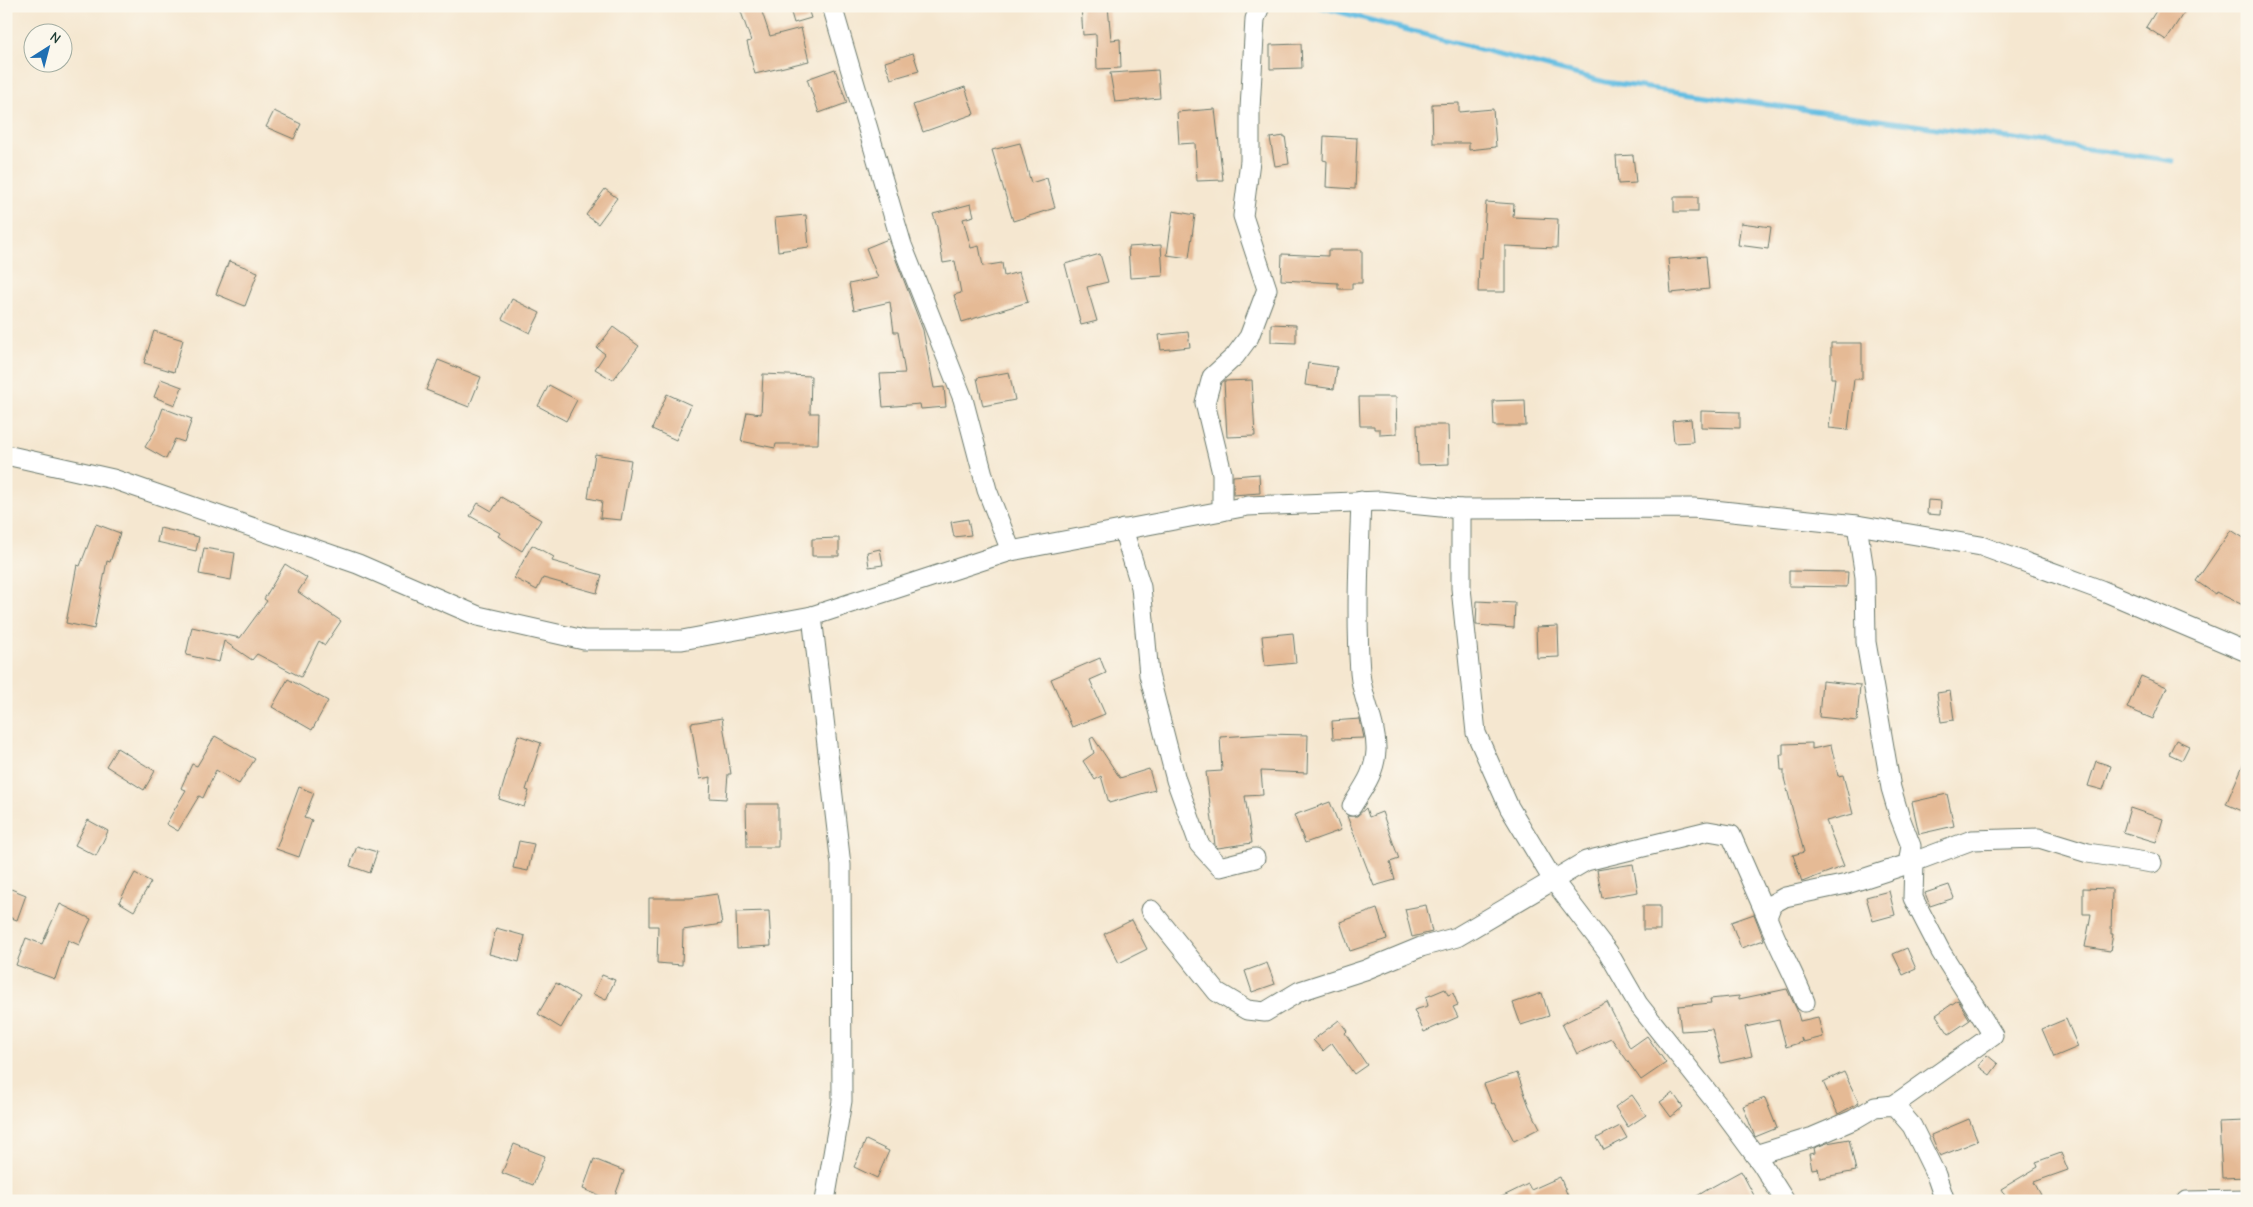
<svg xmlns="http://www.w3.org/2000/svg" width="2253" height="1207" font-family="'Comic Neue',sans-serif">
<rect width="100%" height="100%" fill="#fbf7ec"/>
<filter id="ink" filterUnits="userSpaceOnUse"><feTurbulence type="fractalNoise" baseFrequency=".02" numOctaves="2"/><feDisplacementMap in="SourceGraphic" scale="10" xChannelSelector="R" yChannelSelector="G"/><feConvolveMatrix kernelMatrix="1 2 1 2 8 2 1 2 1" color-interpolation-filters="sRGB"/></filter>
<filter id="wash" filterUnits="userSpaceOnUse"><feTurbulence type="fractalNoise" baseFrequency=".0096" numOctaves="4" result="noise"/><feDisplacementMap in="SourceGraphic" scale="20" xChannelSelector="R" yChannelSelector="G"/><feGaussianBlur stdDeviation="1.12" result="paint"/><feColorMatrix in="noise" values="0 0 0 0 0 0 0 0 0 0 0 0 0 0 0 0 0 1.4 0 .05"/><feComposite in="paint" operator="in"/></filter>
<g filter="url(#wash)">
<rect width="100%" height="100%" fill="#f5e7d0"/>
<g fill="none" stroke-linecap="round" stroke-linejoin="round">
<!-- stream -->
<path stroke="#65bee2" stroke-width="5" d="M1317,6l288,76 569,79"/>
</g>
<g id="blocks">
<!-- building -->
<g fill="#e5ba95">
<path d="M739,6h21l10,30 31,-8 8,33 -54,13 -8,-32 4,-1z"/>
<path d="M789,6h18l4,12 -17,5z"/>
<path d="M1081,6h27l3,34 9,-1 1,29 -24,1 -1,-35 -13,1z"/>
<path d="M2159,6h29l-22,34 -20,-13z"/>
<path d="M1301,44l1,24 -32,1v-24z"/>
<path d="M913,53l6,18 -28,8 -6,-17z"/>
<path d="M835,69l12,34 -28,10 -12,-34z"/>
<path d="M1158,70l2,28 -45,4 -5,-29z"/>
<path d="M965,87l9,27 -51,18 -10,-27z"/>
<path d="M1459,103v9l34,-3 3,38 -27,3v-7h-36l-1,-39z"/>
<path d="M1215,109l8,71 -26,1 -2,-38 -16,1 -2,-32z"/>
<path d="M274,111l27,13 -7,15 -28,-12z"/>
<path d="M1285,136l4,28 -14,2 -5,-28z"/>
<path d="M1324,136l33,2 -2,51 -29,-2 1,-26 -4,-1z"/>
<path d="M1020,143l11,40 16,-5 8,30 -42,13 -21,-71z"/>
<path d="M1633,155l3,28 -18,1 -2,-28z"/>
<path d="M605,189l12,9 -19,26 -12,-9z"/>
<rect x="1674" y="197" width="24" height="15"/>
<path d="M1486,202l28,2 -1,13 45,2 -1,29 -52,-2v46h-27l1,-34h3z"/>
<path d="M971,204l3,12 -11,3 8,29 8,-2 4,20 19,-3 2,13 15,-4 9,30 -66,20 -8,-27 7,-2 -6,-32 -12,2 -6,-36 -4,-13z"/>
<path d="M1173,211l22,4 -6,43 -22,-3z"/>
<path d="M806,215l3,32 -31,4 -3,-33z"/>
<path d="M1741,223l30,4 -3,22 -30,-4z"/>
<path d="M888,239l35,91 11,58 10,-1 2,20 -25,2 -1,-5 -37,3 -3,-33 25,-1 -7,-41h-4l-4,-30 -36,8 -5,-26 29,-6 -12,-30z"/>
<path d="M1161,245l2,31 -33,2 -2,-31z"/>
<path d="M1328,250h34v33h-10v6h-14v-6l-57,-3 1,-26 46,2z"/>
<path d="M1100,254l8,28 -21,5 10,34 -16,4 -16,-61z"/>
<path d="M1706,256l3,33 -38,4 -3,-34z"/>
<path d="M229,261l29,11 -13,34 -29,-12z"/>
<path d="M512,299l28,14 -10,20 -28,-14z"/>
<path d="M1271,324l25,1v18l-25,-1z"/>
<path d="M613,327l26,19 -26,34 -18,-11 10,-15 -8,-6z"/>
<path d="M154,331l29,9 -9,32 -30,-9z"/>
<path d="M1188,332l2,15 -29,3 -2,-15z"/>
<path d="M1831,343h31v36h-8l-6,51 -19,-2 6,-50h-4z"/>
<path d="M438,360l43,17 -12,30 -43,-17z"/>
<path d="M1308,363l29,4 -3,22 -29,-4z"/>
<path d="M1009,372l6,28 -32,6 -6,-28z"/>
<path d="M763,374l48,2 -1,37h9l-1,31h-42l-1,4 -34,-7 6,-29 14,2z"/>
<path d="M161,379l21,8 -7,18 -21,-8z"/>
<path d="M1252,380l3,56 -28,1 -3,-56z"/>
<path d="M549,385l28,15 -11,21 -28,-15z"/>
<path d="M667,394l24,11 -15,35 -24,-11z"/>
<path d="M1359,397h37l1,37 -17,1v-6h-6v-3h-14z"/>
<path d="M1525,400l1,26h-32l-1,-25z"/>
<path d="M163,408l29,11 -8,23 -9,-3 -9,20 -21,-12 10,-17z"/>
<path d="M1701,411l39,1v16l-39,-1z"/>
<path d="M1691,419l2,23 -19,1 -2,-22z"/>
<path d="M1417,425h31l1,39 -31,1z"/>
<path d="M595,454l36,6 -10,60 -21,-2 2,-17 -14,-3z"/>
<path d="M1259,474l1,19 -27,2v-19z"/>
<path d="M501,497l40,23 -19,31 -24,-15 2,-3 -30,-17 8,-13 14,8z"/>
<path d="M1928,500l13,1 -1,14 -13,-1z"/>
<path d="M968,519l3,16 -17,2 -3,-15z"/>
<path d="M96,524l24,9 -10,29 -3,-1 -13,68 -28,-6 11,-58 3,1z"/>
<path d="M160,528l39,9 -3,14 -39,-9z"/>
<path d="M2231,530l16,10v67l-31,-15 -1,2 -19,-13z"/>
<path d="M839,538v18h-27v-17z"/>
<path d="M532,545l22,12 -2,4 50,14 -5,18 -54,-15 -6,12 -23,-12z"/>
<path d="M204,548l31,5 -4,27 -32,-6z"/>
<path d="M880,549l3,16 -14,2 -2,-15z"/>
<path d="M285,564l22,14 -9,14 43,29 -16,24 -6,-4 -18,36 -44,-23 -5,6 -28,-19 -5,21 -33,-7 6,-28 48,11 27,-37 -3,-2z"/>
<path d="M1789,571l59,1 -1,15 -58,-1z"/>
<path d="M1477,601l38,2 -1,25 -38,-3z"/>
<path d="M1558,626l1,31 -22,1 -1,-31z"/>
<path d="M1293,633l3,30 -31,3 -3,-30z"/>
<path d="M1100,658l6,15 -16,7 15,34 -33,13 -21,-48z"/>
<path d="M2141,676l26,11 -14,32 -26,-11z"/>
<path d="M288,679l40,22 -16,29 -40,-23z"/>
<path d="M1822,681l38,4 -3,36 -38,-4z"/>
<path d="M1950,691l4,29 -13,2 -4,-29z"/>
<path d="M722,718l9,56h-3l-2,25 -16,-1 1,-21 -11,2 -9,-56z"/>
<path d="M1360,719l4,19 -31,1 -1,-18z"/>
<path d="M1267,734l41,1 -1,38 -46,-2 2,24 -18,1 7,47 -34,5 -3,-3 -9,-73 16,-1 -2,-34z"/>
<path d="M518,735l23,8 -15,47 3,1 -5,16 -25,-8z"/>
<path d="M215,736l40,23 -16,25 -23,-14 -13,28 -4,-2 -21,35 -12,-7 20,-34 -5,-2 11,-24 5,2z"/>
<path d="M1093,737l27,41 29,-9 6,21 -46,13 -8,-27 -6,4 -12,-19 11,-8 -4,-14z"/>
<path d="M2176,740l13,6 -7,14 -13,-6z"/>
<path d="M1812,743v6l19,-4 7,31 5,-1 10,39 -27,7 18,45 -42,16 -9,-27 11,-3 -20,-74v-8h-3l-1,-15h3v-11z"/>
<path d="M117,748l38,23 -11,19 -38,-24z"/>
<path d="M2247,756v57l-21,-9z"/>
<path d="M2096,761l15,5 -8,24 -15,-4z"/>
<path d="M299,787l15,6 -10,25 8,2 -13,37 -23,-8z"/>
<path d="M1947,794l7,32 -35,8 -7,-32z"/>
<path d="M1330,802l11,28 -36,13 -11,-28z"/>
<path d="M746,804h32v43h-31z"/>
<path d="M1366,808l3,9 13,-5 17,47 -9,3 5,18 -21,6 -27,-70h10z"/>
<path d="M2130,808l33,11 -7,23 -33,-10z"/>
<path d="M88,820l20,11 -12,25 -21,-11z"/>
<path d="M519,841l15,3 -6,27 -15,-3z"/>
<path d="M357,846l20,6 -7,21 -20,-7z"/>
<path d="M1633,864l5,28 -36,6 -5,-28z"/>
<path d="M135,873l16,9 -17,29 -15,-9z"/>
<path d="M1949,885l5,13 -24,8 -5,-13z"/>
<path d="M2083,888l29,1 -1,45h2l-3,17 -25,-4 6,-33h-8z"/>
<path d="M11,889l15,6 -9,25 -11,-4v-15z"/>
<path d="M1889,891l6,24 -22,6 -7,-24z"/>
<path d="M717,894l5,30 -39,6 -1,35 -25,-2 1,-37h-9v-28h41z"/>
<path d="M60,904l31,15 -12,26 -11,-5 -13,39 -39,-14 10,-27 16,6z"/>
<path d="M1426,905l6,27 -20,5 -7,-28z"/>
<rect x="1643" y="906" width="17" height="24"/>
<path d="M1377,909l10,30 -37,12 -10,-29z"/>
<path d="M769,911l2,35 -34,2 -1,-36z"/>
<path d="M1754,914l10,26 -23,8 -10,-26z"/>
<path d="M1132,920l15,29 -28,14 -15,-29z"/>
<path d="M496,928l29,8 -6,26 -30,-8z"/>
<path d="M1907,948l9,21 -13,6 -10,-21z"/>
<path d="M1267,963l8,21 -23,8 -7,-21z"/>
<path d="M602,975l13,5 -9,20 -13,-6z"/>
<path d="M556,983l23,14 -18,31 -23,-14z"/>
<path d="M1445,989l3,6 5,-2 5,12 -5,2 5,10 -34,15 -10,-22 14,-4 -2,-9z"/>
<path d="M1787,989l10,21 3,11 18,-4 5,20 -20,5 -2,-4 1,4 -16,5 -7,-27 -34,7 7,29 -31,7 -9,-34 -31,2 -3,-25 33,-3 -1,-4 29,-3v3z"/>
<path d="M1542,993l7,23 -28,9 -8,-22z"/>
<path d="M1958,1000l12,20 -21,14 -13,-19z"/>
<path d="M1607,1002l23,46 17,-12 19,27 -25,17 -30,-42 -34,16 -15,-30z"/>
<path d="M2066,1019l12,28 -24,10 -12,-28z"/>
<path d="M1339,1020l8,11 -2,2 22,32 -13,9 -22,-31 -9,8 -10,-11z"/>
<path d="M1987,1055l11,9 -8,11 -12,-9z"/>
<path d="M1844,1072l15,31 -21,11 -15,-32z"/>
<path d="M1517,1073l12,33 11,22 -26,13 -20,-38 -2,1 -8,-20z"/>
<path d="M1673,1093l10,14 -12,10 -11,-15z"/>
<path d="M1632,1095l14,20 -18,12 -13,-20z"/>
<path d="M1765,1098l12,30 -22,9 -12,-31z"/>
<path d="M1969,1119l9,22 -38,15 -9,-21z"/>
<path d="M2246,1121l1,56 -25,1 -3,-56z"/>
<path d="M1620,1126l7,12 -23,12 -7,-12z"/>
<path d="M1849,1139l7,32 -36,7 -2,-10 -6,1 -3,-15 6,-1 -1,-5 13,-5z"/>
<path d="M866,1140l23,11 -12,27 -23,-11z"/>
<path d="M514,1144l31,12 -12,29 -31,-12z"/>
<path d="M2061,1153l7,17 -34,12 7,13 -11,6h-22l-7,-12 37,-22 -2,-5z"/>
<path d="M594,1159l30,12 -11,30 -30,-12z"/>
<path d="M1741,1171l16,30h-68l21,-13z"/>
<path d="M1560,1177l10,24h-77l35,-17 3,6z"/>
</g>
</g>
</g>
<g filter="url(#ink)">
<use href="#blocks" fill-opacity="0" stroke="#6a786b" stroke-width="1"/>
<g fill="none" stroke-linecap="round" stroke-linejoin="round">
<!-- minor casing -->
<g stroke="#6a786b" stroke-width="21">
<g id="minor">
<path d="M832,6l70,239 61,154 24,91 24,61"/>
<path d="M6,455l107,24 245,85 120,52 106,24h98l130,-24 199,-65 237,-45 132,-5 81,8 233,-1 163,17 124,21 120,44 146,62"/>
<path d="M1461,509v79l15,145 33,74 44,73 55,72 30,52 80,101 43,58 24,38"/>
<path d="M1222,511v-38l-17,-70 7,-26 23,-21 14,-19 18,-48 -24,-73 7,-55v-52l5,-90 5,-13"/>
<path d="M1123,529l18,58 8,88 27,105 23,64 21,23 35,-9"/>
<path d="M812,616l29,249 1,236 -17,100"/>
<path d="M1352,806c11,-18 23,-33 24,-55 1,-27 -14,-52 -16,-78 -4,-57 -1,-115 1,-172"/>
<path d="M1908,864l64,-24 67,-2 49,15 64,10"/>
<path d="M1151,910l66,82 30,18 18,2 35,-21 65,-21 56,-23 36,-10 129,-76 122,-30 23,4 36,82"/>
<path d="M1805,1002c-11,-29 -27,-55 -38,-85l5,-13 13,-7 62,-13 61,-20 3,-18 -12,-31 -8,-27 -25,-146 -1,-65 -8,-52"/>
<path d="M1894,1105l99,-70 -52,-83 -28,-54 1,-36"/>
<path d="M1755,1155l58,-18 40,-17 22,-13 19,-2 18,21 24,49 9,26"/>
<path d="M2186,1201l61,-1"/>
</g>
</g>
<!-- minor -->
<use href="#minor" stroke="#fff" stroke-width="19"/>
</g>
</g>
<!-- margin -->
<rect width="2253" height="1207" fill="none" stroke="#fbf7ec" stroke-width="25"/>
<!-- north arrow -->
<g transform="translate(48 48) rotate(36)"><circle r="24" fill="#fbf7ec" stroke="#a3ada2"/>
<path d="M0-4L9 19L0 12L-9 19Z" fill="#1f6fb2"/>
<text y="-8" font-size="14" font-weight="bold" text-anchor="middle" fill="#1f3d34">N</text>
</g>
</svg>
